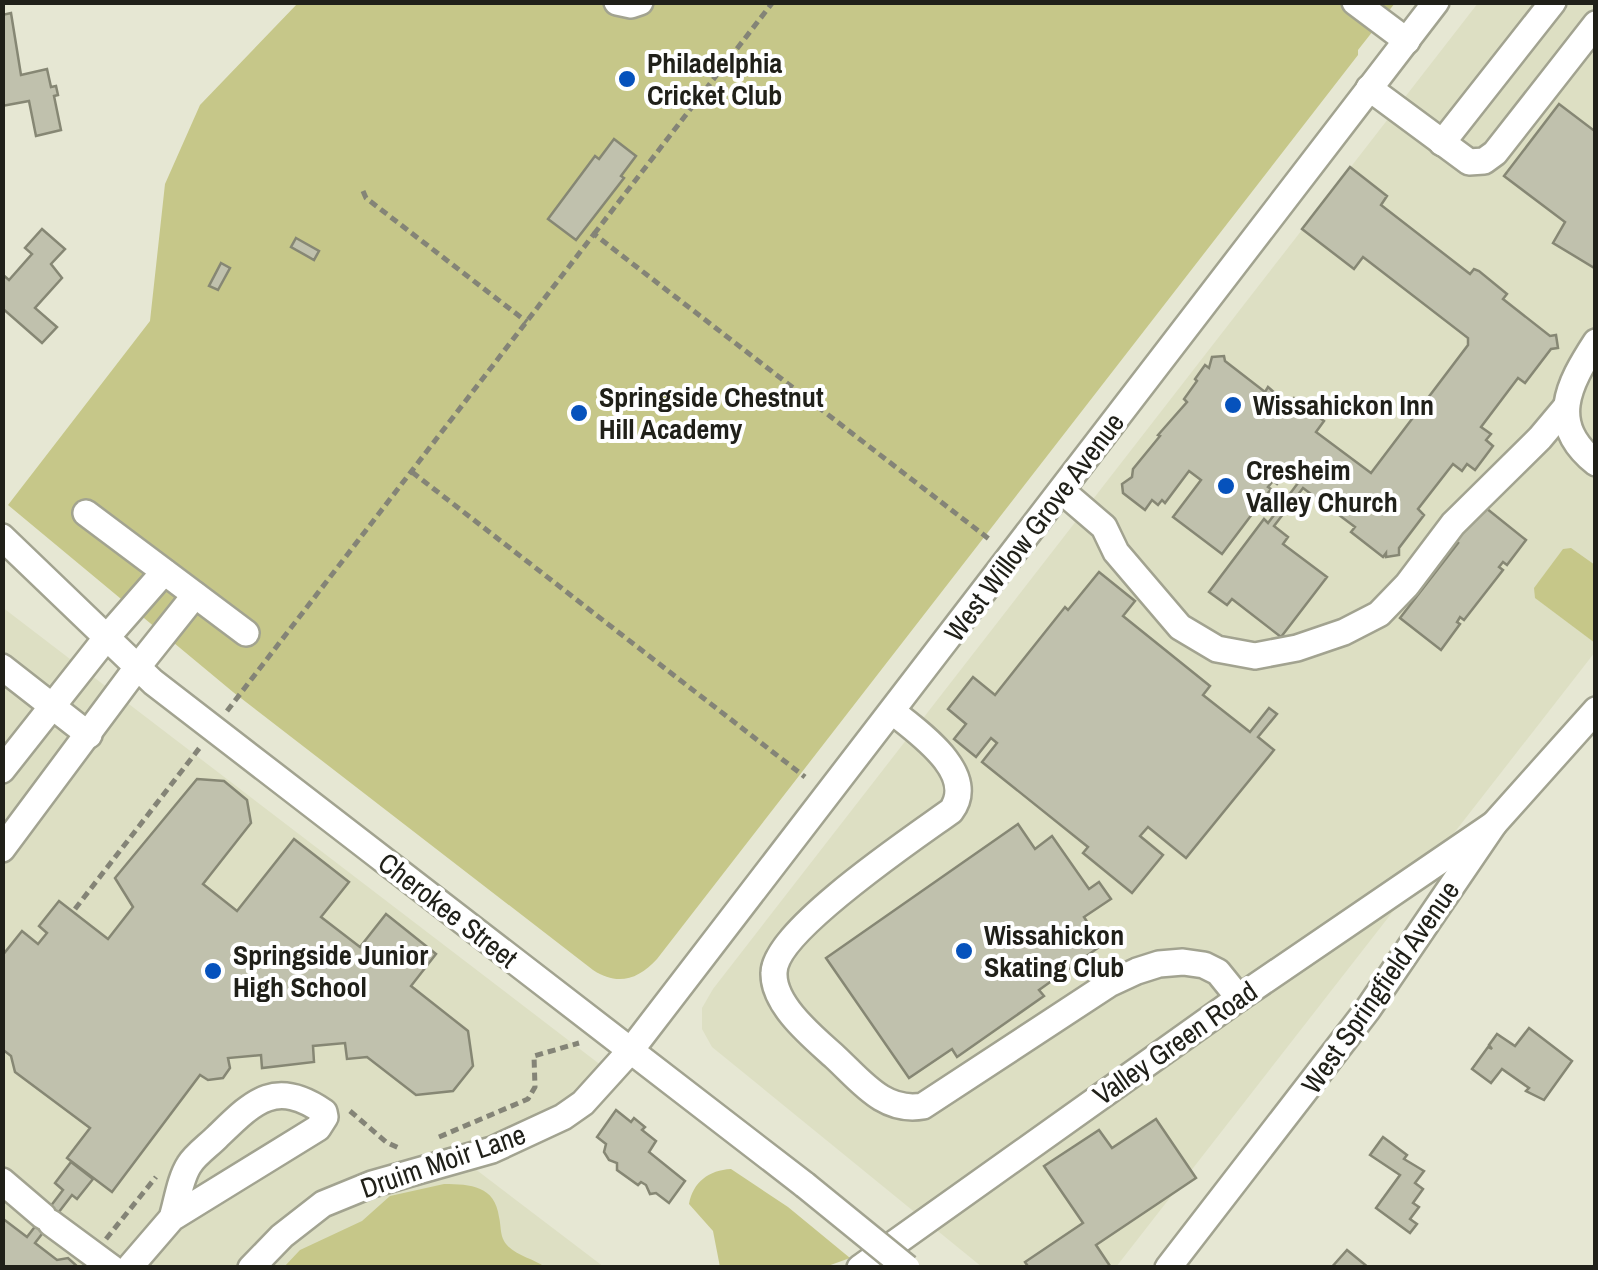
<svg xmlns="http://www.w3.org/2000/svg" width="1598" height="1270" font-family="'Archivo Narrow',sans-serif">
<rect width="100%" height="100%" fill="#e6e7d3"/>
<!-- built -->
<g fill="#dddfc3">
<path d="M1478,3h117v649l-479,615h-134l-270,-220 -10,-18v-21l11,-19z"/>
<path d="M2,607l621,475 -39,31 -114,52 134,102h-601z"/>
</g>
<!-- green -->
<g fill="#c6c789">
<path d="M298,3h1097l-37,47v5l-701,904c-19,21 -40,27 -64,11l-360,-278 -225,-187 142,-184 15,-137 35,-79z"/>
<path d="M1571,548l24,17v78l-60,-45 -1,-10 29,-39z"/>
<path d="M731,1169l57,38 62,51 -25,9h-105l-7,-36 -24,-27c4,-22 20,-34 42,-35z"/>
<path d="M444,1184c27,0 51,2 55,33 2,8 1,17 5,24 8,14 29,17 41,26h-261l16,-17 62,-29 28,-25z"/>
</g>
<!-- building -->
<g fill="#c0c1ad" stroke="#868774" stroke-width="2.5">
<path d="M11,13l10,62 26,-6 4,18 5,-1 2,9 -4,1 7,34 -25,6 -7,-35 -27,5v-91z"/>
<path d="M1559,104l37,28v137l-43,-26 12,-21 -61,-46z"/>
<path d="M614,139l22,17 -15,20 3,2 -48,62 -28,-21 47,-63 4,3z"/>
<path d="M1350,167l37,29 -6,9 89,69 4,-5 5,2 28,23 -4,5 47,37 6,-1 2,13 -7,1 -26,34 -7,-5 -37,49 10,7 -5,6 7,6 -18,24 -8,-6 -5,7 -9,-7 -35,45 6,6 -25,33v7l-13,2v-4l-3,4 -32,-25 4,-5 -52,-39 -29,38 14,11 -5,7 44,33 -46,60 -49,-38 -5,6 -18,-13 55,-73 4,4 30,-40 -13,-10 -8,11 -4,-3 -5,6 3,2 -49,65 -49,-37 28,-37 -12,-9 -24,32 -3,-3 -4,5 -6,-5 -7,10 -22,-17 -1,-9 10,-7 1,-8 27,-33 -2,-1 29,-33 -3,-3 13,-18 -2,-2 10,-14 4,3 3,-11 12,-1 1,5 40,31 3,-5 8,7 -3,4 13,10 8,-10 30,23 -8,11 55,41 97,-128v-7l-105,-81 -9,12 -52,-40z"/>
<path d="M42,229l23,20 -14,15 11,14 -27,30 22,19 -15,16 -40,-35v-34l7,6 23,-26 -7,-6z"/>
<path d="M296,238l23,13 -5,9 -23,-13z"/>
<path d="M221,263l9,5 -12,22 -9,-4z"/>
<path d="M1481,504l45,36 -19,25 -4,-3 -4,5 4,3 -39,50 -4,-3 -3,5 3,2 -19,26 -41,-32 58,-75 -5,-3z"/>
<path d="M1099,572l36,29 -12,15 87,70 -7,9 47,37 19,-24 8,6 -19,23 16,13 -88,108 -38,-31 -8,9 23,19 -31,38 -49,-40 5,-6 -106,-85 15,-19 -6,-5 -15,19 -22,-18 12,-15 -18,-15 25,-32 22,18 70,-88 3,3z"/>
<path d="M197,779l27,2 23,19 4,23 -48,61 34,27 57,-72 55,43 -28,35 39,30 26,-33 50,40 -25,32 57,45 5,35 -20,25 -37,4 -49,-38 -20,2 -2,-16 -32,3 1,16 -52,6 -1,-13 -33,3 2,10 -7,10 -15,2 -8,-5 -88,117 -45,-34 23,-30 -75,-56 -4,-16 -9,-7v-93l20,-25 16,13 9,-11 -8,-7 20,-25 49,38 25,-32 -18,-29z"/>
<path d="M1018,824l17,25 17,-13 37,53 10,-7 12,17 -27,18 18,28 -63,45 5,6 -87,61 -5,-8 -43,29 -83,-120z"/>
<path d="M1529,1028l43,33 -28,39 -18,-9 3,-3 -27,-19 -11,14 -19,-14 16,-22 4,2 -3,-4 8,-11 18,12z"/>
<path d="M616,1110l15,12 3,-4 11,9 -3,3 14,11 -7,11 36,29 -16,22 -13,-10 -6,1 -4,-9 -5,-3 -3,3 -21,-15v-7l-8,-3 -5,-8 2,-8 -9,-7z"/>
<path d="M1156,1119l40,59 -100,67 14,21 -3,2h-78l-4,-6 58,-39 -39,-57 55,-36 13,18z"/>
<path d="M1383,1137l24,18 -3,4 20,12 -9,12 8,6 -10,14 6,4 -9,12 7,5 -7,9 -34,-25 24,-33 -30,-20z"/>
<path d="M71,1162l22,17 -16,20 -5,-4 -37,48 22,17 11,-2 11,10h-77v-50l25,19 36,-47 -8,-7z"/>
<path d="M1347,1250l22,18h-38z"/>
</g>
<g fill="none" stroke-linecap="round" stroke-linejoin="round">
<!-- minor casing -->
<g stroke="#a2a390" stroke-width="30">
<g id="minor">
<path d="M617,2l14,3 9,-3"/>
<path d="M1355,2l52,39"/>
<path d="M1369,88l100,74 15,-1 11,-8 101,-129"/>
<path d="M1442,143l111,-141"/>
<path d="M1596,342c-28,43 -49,82 0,121"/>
<path d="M1062,491l42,36 12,25 64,75 37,22 38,7 42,-8 47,-16 35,-18 28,-29 46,-61 87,-86 26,-31"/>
<path d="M86,513l160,120"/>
<path d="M2,537l151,145 652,503"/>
<path d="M2,667l87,68"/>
<path d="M893,712c25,20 86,62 58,99 -36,26 -177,120 -177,162 -1,32 39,64 61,84 26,24 49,56 88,49l186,-122 28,-13 22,-7 24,-2 21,3 14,7 21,26"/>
<path d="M2,770l105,-133 57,-65"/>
<path d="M2,849l134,-180 59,-74"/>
<path d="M2,1181l41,35"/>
<path d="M51,1223l61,45"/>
<path d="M129,1268l43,-50 146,-90 7,-11 -1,-5c-49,-34 -71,-10 -107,25 -9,9 -22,18 -28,28 -9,14 -12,37 -17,53"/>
<path d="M251,1268l31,-32 41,-32 49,-20 120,-34 71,-33 20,-14 48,-53 805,-1048"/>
<path d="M860,1268l379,-270 255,-174"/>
<path d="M1168,1268l200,-259 126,-185 102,-114"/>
</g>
</g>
<!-- path -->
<g stroke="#848477" stroke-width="5" stroke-dasharray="8 5" stroke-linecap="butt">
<path d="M363,191l3,7 161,124"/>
<path d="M594,234l179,-232"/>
<path d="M412,472l393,305"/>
<path d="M227,711l367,-477 395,305"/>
<path d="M75,909l126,-163"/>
<path d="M350,1111l36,31 15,7"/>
<path d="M439,1137l89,-38 7,-12 -1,-31 45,-13"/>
<path d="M106,1239l50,-62"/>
</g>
<!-- minor -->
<use href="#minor" stroke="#fff" stroke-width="25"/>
<!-- minor-bridge casing -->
<g stroke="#a2a390" stroke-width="30" stroke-linecap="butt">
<path id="minor-bridge" d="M805,1185l102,83"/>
</g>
<!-- minor-bridge -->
<use href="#minor-bridge" stroke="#fff" stroke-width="25"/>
</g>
<!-- markers -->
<g fill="#0652bc" stroke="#fff" stroke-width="4">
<circle cx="627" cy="79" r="10"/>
<circle cx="1233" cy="405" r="10"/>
<circle cx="579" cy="413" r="10"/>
<circle cx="1226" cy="486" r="10"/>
<circle cx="964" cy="951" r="10"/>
<circle cx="213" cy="971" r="10"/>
</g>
<g text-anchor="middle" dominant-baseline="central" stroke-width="8" stroke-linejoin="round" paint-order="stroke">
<!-- poi labels -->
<g font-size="28" font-weight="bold" fill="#202019" stroke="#fff" text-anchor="start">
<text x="647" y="63">Philadelphia<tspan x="647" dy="32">Cricket Club</tspan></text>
<text x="599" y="397">Springside Chestnut<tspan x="599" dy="32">Hill Academy</tspan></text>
<text x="1253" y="405">Wissahickon Inn</text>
<text x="1246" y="470">Cresheim<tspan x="1246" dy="32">Valley Church</tspan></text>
<text x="984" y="935">Wissahickon<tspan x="984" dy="32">Skating Club</tspan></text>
<text x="233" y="955">Springside Junior<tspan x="233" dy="32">High School</tspan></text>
</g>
<!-- street labels -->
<g font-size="28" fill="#202019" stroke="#fff">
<text transform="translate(1034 527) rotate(-53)">West Willow Grove Avenue</text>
<text transform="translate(448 910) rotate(38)">Cherokee Street</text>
<text transform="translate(1380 987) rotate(-55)">West Springfield Avenue</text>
<text transform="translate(1175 1043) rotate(-35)">Valley Green Road</text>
<text transform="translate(443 1161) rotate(-19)">Druim Moir Lane</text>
</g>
</g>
<!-- border -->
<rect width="1598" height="1270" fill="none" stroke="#202019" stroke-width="10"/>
</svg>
